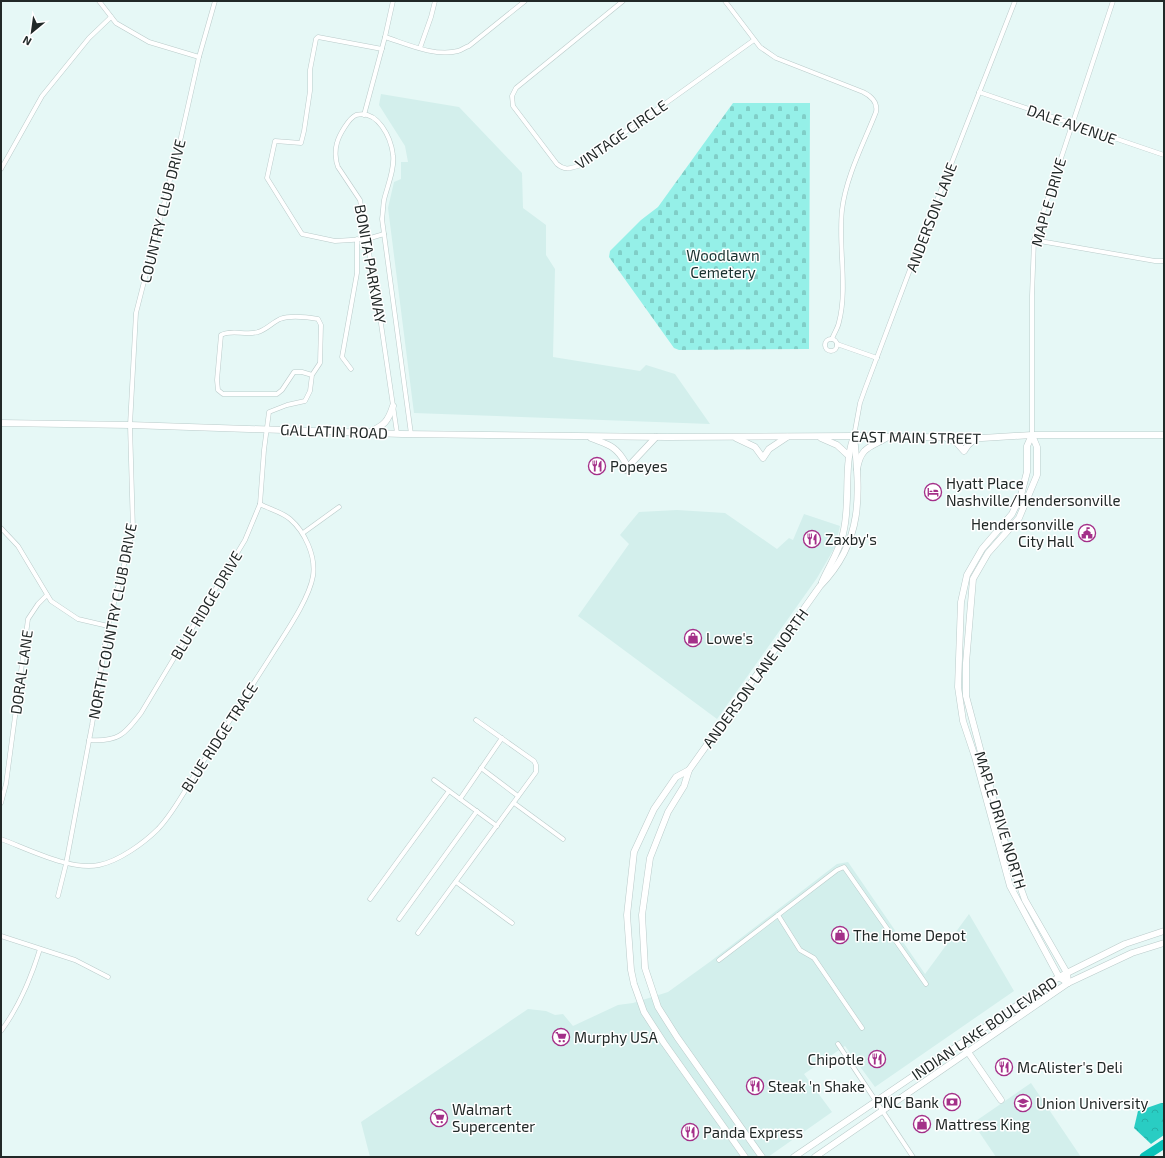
<svg xmlns="http://www.w3.org/2000/svg" width="1165" height="1158" font-family="'Exo 2',sans-serif">
<defs>
<pattern id="forest-crowns" width="20" height="18" patternUnits="userSpaceOnUse"><rect width="20" height="18" fill="#29cdc3"/><path d="M2 6a3 3 0 1 1 6 0M12 15a3 3 0 1 1 6 0" fill="none" stroke="#24b0a8"/></pattern>
<pattern id="cemetery-stones" width="16" height="16" patternUnits="userSpaceOnUse"><rect width="16" height="16" fill="#95f0e8"/><path d="M2 7V4a2 2 0 0 1 4 0v3zM10 15v-3a2 2 0 0 1 4 0v3z" fill="#80cec7"/></pattern>
</defs>
<rect width="100%" height="100%" fill="#e6f8f6"/>
<!-- built -->
<g fill="#d3efec">
<path d="M381,94l78,13 63,66 1,35 23,17v30l9,14 -2,88 87,14 6,-6 29,9 35,50 -296,-11 -26,-205 6,-26 7,-3v-17h7l-3,-16 -26,-41z"/>
<path d="M677,510l48,3 52,36 12,-11 4,2 11,-26 36,12 -5,21 -18,31 -100,141 -139,-103 51,-72 -9,-9 19,-23z"/>
<path d="M848,862l77,112 44,-60 45,77 -139,96 -30,-41 -41,28 28,38 -64,45h-398l-9,-35 167,-113 18,2 9,4 8,-1 10,12 45,-21 15,-2 35,-11 43,-31 126,-97z"/>
<path d="M1031,1083l50,74h-85l-23,-34z"/>
</g>
<!-- forest -->
<path fill="url(#forest-crowns)" d="M1161,1103h3v32l-13,9 -17,-16 4,-17z"/>
<!-- cemetery -->
<path fill="url(#cemetery-stones)" d="M733,103h77l-1,246 -130,1 -5,-2 -65,-91 1,-6 31,-31 17,-13z"/>
<g fill="none" stroke-linecap="round" stroke-linejoin="round">
<!-- river -->
<path stroke="#0bc2b9" stroke-width="9" d="M1144,1157l20,-13"/>
<!-- street casing -->
<g stroke="#bacbca" stroke-width="5">
<g id="street">
<path d="M99,1l17,22 33,19 50,15"/>
<path d="M623,1l-107,87 -4,8 1,10 44,58c7,6 12,5 21,2l176,-126"/>
<path d="M725,1l35,46 16,11 87,34c8,4 15,10 13,20 -12,31 -30,64 -34,98 -4,35 6,78 -3,112 -1,6 -5,11 -7,17"/>
<path d="M385,37c22,7 49,20 73,14 4,-1 7,-4 11,-5l56,-45"/>
<path d="M420,48l11,-31 4,-16"/>
<path d="M382,49l-64,-12 -2,2 -6,31v21l-6,40 -3,12 -26,-2 -8,37 35,56 33,7 32,-2 17,-5"/>
<path d="M979,92l185,63"/>
<path d="M364,115l21,-78 8,-36"/>
<path d="M1,169l41,-73 47,-58 22,-21"/>
<path d="M1034,240l121,21h9"/>
<circle cx="831" cy="345" r="6"/>
<path d="M837,344l40,14"/>
<path d="M351,369l-9,-12 15,-84v-34"/>
<path d="M397,433l-17,-116 -20,-117 -22,-33c-3,-7 -3,-18 -1,-24 2,-8 12,-25 19,-28 22,-6 35,23 37,40 2,14 -6,32 -9,45 -1,6 -1,13 -2,19l29,215"/>
<path d="M1032,435v-139l2,-56 79,-239"/>
<path d="M854,436l6,-33 5,-14 49,-130 101,-258"/>
<path d="M1,528l17,18 33,55 27,18 30,7"/>
<path d="M303,533l36,-26"/>
<path d="M89,740c29,2 35,-5 52,-27l104,-173 15,-36 4,-54 5,-38 18,-7 18,-4 5,-10 2,-16 -10,-3h-8l-12,18 -5,4h-54l-5,-4 -1,-10 4,-45c11,-6 25,1 37,-3 8,-2 15,-10 22,-13 11,-4 26,-2 38,0l3,6 -1,38 -8,12"/>
<path d="M481,768l37,28"/>
<path d="M434,780l63,46"/>
<path d="M460,799l42,-61"/>
<path d="M1,803l5,-19 22,-165 10,-15 9,-9"/>
<path d="M514,803l49,36"/>
<path d="M1,839c27,10 70,32 98,26 20,-4 45,-22 59,-36 16,-17 27,-39 39,-58 25,-38 49,-76 74,-115 13,-21 38,-56 42,-80 3,-20 -8,-44 -23,-57 -8,-7 -21,-10 -30,-15"/>
<path d="M456,882l56,41"/>
<path d="M58,896l8,-32 26,-139 16,-99 25,-96 -3,-105 6,-112 45,-176 18,-80 16,-56"/>
<path d="M370,899l79,-108"/>
<path d="M778,915l22,35 14,8 48,70"/>
<path d="M399,919l78,-108"/>
<path d="M418,933l118,-161v-7l-2,-4 -58,-41"/>
<path d="M1,936l74,24 33,17"/>
<path d="M719,960l118,-90 7,-3 82,117"/>
<path d="M1,1031c18,-24 30,-53 39,-82"/>
<path d="M838,1044l75,113"/>
</g>
</g>
<!-- secondary casing -->
<g stroke="#bacbca" stroke-width="7">
<g id="secondary">
<path d="M1032,435l-5,11v26l-6,23 -9,19 -30,35 -15,26 -6,27 -3,85 5,34 12,36 35,129 49,91 9,6"/>
<path d="M1032,435l5,12v28l-18,43 -31,35 -15,26 -7,84v33l41,154 18,50 42,73 1,10"/>
<path d="M822,582c7,-16 17,-30 21,-48 8,-31 0,-64 10,-95"/>
<path d="M689,770l-13,7 -22,32 -20,43 -7,63 4,55 3,14 10,28 20,31 81,114"/>
<path d="M960,1044l8,8 33,48"/>
<path d="M762,1157l-85,-120 -19,-30 -13,-39 -3,-53 8,-57 18,-46 16,-26 5,-16 131,-184c44,-45 40,-92 34,-150"/>
<path d="M794,1157l265,-180 66,-33 39,-13"/>
<path d="M815,1157l253,-174 64,-30 32,-10"/>
</g>
</g>
<!-- primary casing -->
<g stroke="#bacbca" stroke-width="7">
<g id="primary">
<path d="M1,423l129,2 272,9 265,3 187,-1 128,2 50,-3h132"/>
<path d="M370,432c14,-7 18,-10 23,-26"/>
<path d="M591,438c17,7 24,7 34,24"/>
<path d="M736,438l19,9 8,11 6,-9 18,-12"/>
<path d="M821,438l16,7 12,11"/>
<path d="M948,439l8,3 8,9 4,-6 8,-7"/>
<path d="M857,469c4,-23 13,-21 31,-32"/>
<path d="M625,470l31,-33"/>
</g>
</g>
<!-- street -->
<use href="#street" stroke="#fff" stroke-width="4"/>
<!-- secondary -->
<use href="#secondary" stroke="#fff" stroke-width="6"/>
<!-- primary -->
<use href="#primary" stroke="#fff" stroke-width="6"/>
</g>
<!-- icons -->
<defs>
<g id="restaurant-ring" transform="scale(0.9)"><circle r="9.5" fill="#fff" stroke="#a43089" stroke-width="1.5"/><path d="M-5-6h1v4h1v-4h1v4h1v-4h1v5L-1.5 .5V6h-2V.5L-5-1ZM5-6V6H3V1.5H1.5Q1.5-4 5-6Z" fill="#a43089"/></g>
<g id="hotel-ring" transform="scale(0.9)"><circle r="9.5" fill="#fff" stroke="#a43089" stroke-width="1.5"/><path d="M-6-4.5h1.5V1H6V5H4.5V3h-9V5H-6ZM-4 0a1.8 1.8 0 1 1 3.6 0ZM.5 0V-2.5h3Q6-2.5 6 0Z" fill="#a43089"/></g>
<g id="civic-ring" transform="scale(0.9)"><circle r="9.5" fill="#fff" stroke="#a43089" stroke-width="1.5"/><path d="M-.6-6.5H3V-4.5H.6V-3L4-1V1h2V6H-6V1h2V-1L-.6-3ZM-1.2 2.5V6h2.4V2.5Z" fill="#a43089"/></g>
<g id="shop-ring" transform="scale(0.9)"><circle r="9.5" fill="#fff" stroke="#a43089" stroke-width="1.5"/><path d="M-5-2.5h2.3a2.7 3.5 0 0 1 5.4 0H5L5.5 6h-11ZM-1.5-2.5h3a1.5 2.3 0 0 0-3 0Z" fill="#a43089"/></g>
<g id="supermarket-ring" transform="scale(0.9)"><circle r="9.5" fill="#fff" stroke="#a43089" stroke-width="1.5"/><path d="M-6-5.5h2.5l.6 2H6L4.5 2H-2.5L-4.4-4H-6ZM-1.5 3.2a1.3 1.3 0 1 0 .1 0ZM3 3.2a1.3 1.3 0 1 0 .1 0Z" fill="#a43089"/></g>
<g id="bank-ring" transform="scale(0.9)"><circle r="9.5" fill="#fff" stroke="#a43089" stroke-width="1.5"/><path d="M-6-4H6V4H-6ZM0-2.3a2.3 2.3 0 1 0 0 4.6a2.3 2.3 0 1 0 0-4.6Z" fill="#a43089"/></g>
<g id="university-ring" transform="scale(0.9)"><circle r="9.5" fill="#fff" stroke="#a43089" stroke-width="1.5"/><path d="M0-5L7-2L0 1L-7-2ZM-4 1L0 2.5L4 1V4Q0 6-4 4Z" fill="#a43089"/></g>
</defs>
<g fill-rule="evenodd">
<use href="#restaurant-ring" x="597" y="466"/>
<use href="#hotel-ring" x="933" y="492"/>
<use href="#civic-ring" x="1087" y="533"/>
<use href="#restaurant-ring" x="812" y="539"/>
<use href="#shop-ring" x="693" y="638"/>
<use href="#shop-ring" x="840" y="935"/>
<use href="#supermarket-ring" x="561" y="1037"/>
<use href="#restaurant-ring" x="877" y="1059"/>
<use href="#restaurant-ring" x="1004" y="1067"/>
<use href="#restaurant-ring" x="755" y="1086"/>
<use href="#bank-ring" x="952" y="1102"/>
<use href="#university-ring" x="1023" y="1103"/>
<use href="#supermarket-ring" x="439" y="1118"/>
<use href="#shop-ring" x="922" y="1124"/>
<use href="#restaurant-ring" x="690" y="1132"/>
</g>
<g text-anchor="middle" dominant-baseline="central" stroke-width="3" stroke-linejoin="round" paint-order="stroke">
<!-- street labels -->
<g font-size="15" fill="#222928" stroke="#fff">
<text transform="translate(1072 124) rotate(19)">DALE AVENUE</text>
<text transform="translate(621 134) rotate(-35)">VINTAGE CIRCLE</text>
<text transform="translate(1048 202) rotate(-74)">MAPLE DRIVE</text>
<text transform="translate(162 211) rotate(-76)">COUNTRY CLUB DRIVE</text>
<text transform="translate(931 217) rotate(-69)">ANDERSON LANE</text>
<text transform="translate(371 264) rotate(80)">BONITA PARKWAY</text>
<text transform="translate(334 431) rotate(2)">GALLATIN ROAD</text>
<text transform="translate(916 437) rotate(1)">EAST MAIN STREET</text>
<text transform="translate(206 605) rotate(-59)">BLUE RIDGE DRIVE</text>
<text transform="translate(112 621) rotate(-79)">NORTH COUNTRY CLUB DRIVE</text>
<text transform="translate(21 672) rotate(-82)">DORAL LANE</text>
<text transform="translate(755 678) rotate(-54)">ANDERSON LANE NORTH</text>
<text transform="translate(219 737) rotate(-57)">BLUE RIDGE TRACE</text>
<text transform="translate(1001 820) rotate(73)">MAPLE DRIVE NORTH</text>
<text transform="translate(984 1028) rotate(-34)">INDIAN LAKE BOULEVARD</text>
</g>
<!-- park labels -->
<g font-size="15" fill="#19312f" stroke="#fff">
<text x="723" y="255">Woodlawn<tspan x="723" dy="17">Cemetery</tspan></text>
</g>
<!-- poi labels -->
<g font-size="15" fill="#222928" stroke="#fff" text-anchor="start">
<text x="610" y="466">Popeyes</text>
<text x="946" y="483">Hyatt Place<tspan x="946" dy="17">Nashville/Hendersonville</tspan></text>
<text x="1074" y="524" text-anchor="end">Hendersonville<tspan x="1074" dy="17">City Hall</tspan></text>
<text x="825" y="539">Zaxby's</text>
<text x="706" y="638">Lowe's</text>
<text x="853" y="935">The Home Depot</text>
<text x="574" y="1037">Murphy USA</text>
<text x="864" y="1059" text-anchor="end">Chipotle</text>
<text x="1017" y="1067">McAlister's Deli</text>
<text x="768" y="1086">Steak 'n Shake</text>
<text x="939" y="1102" text-anchor="end">PNC Bank</text>
<text x="1036" y="1103">Union University</text>
<text x="452" y="1109">Walmart<tspan x="452" dy="17">Supercenter</tspan></text>
<text x="935" y="1124">Mattress King</text>
<text x="703" y="1132">Panda Express</text>
</g>
</g>
<!-- border -->
<rect width="1165" height="1158" fill="none" stroke="#222928" stroke-width="4"/>
<!-- north arrow -->
<g transform="translate(32 32) rotate(209)" stroke="#ffffff" stroke-width="3" paint-order="stroke">
<path d="M0-3L7 15L0 10L-7 15Z" fill="#222928"/>
<text y="-6" font-size="11" font-weight="bold" text-anchor="middle" fill="#222928">N</text>
</g>
</svg>
